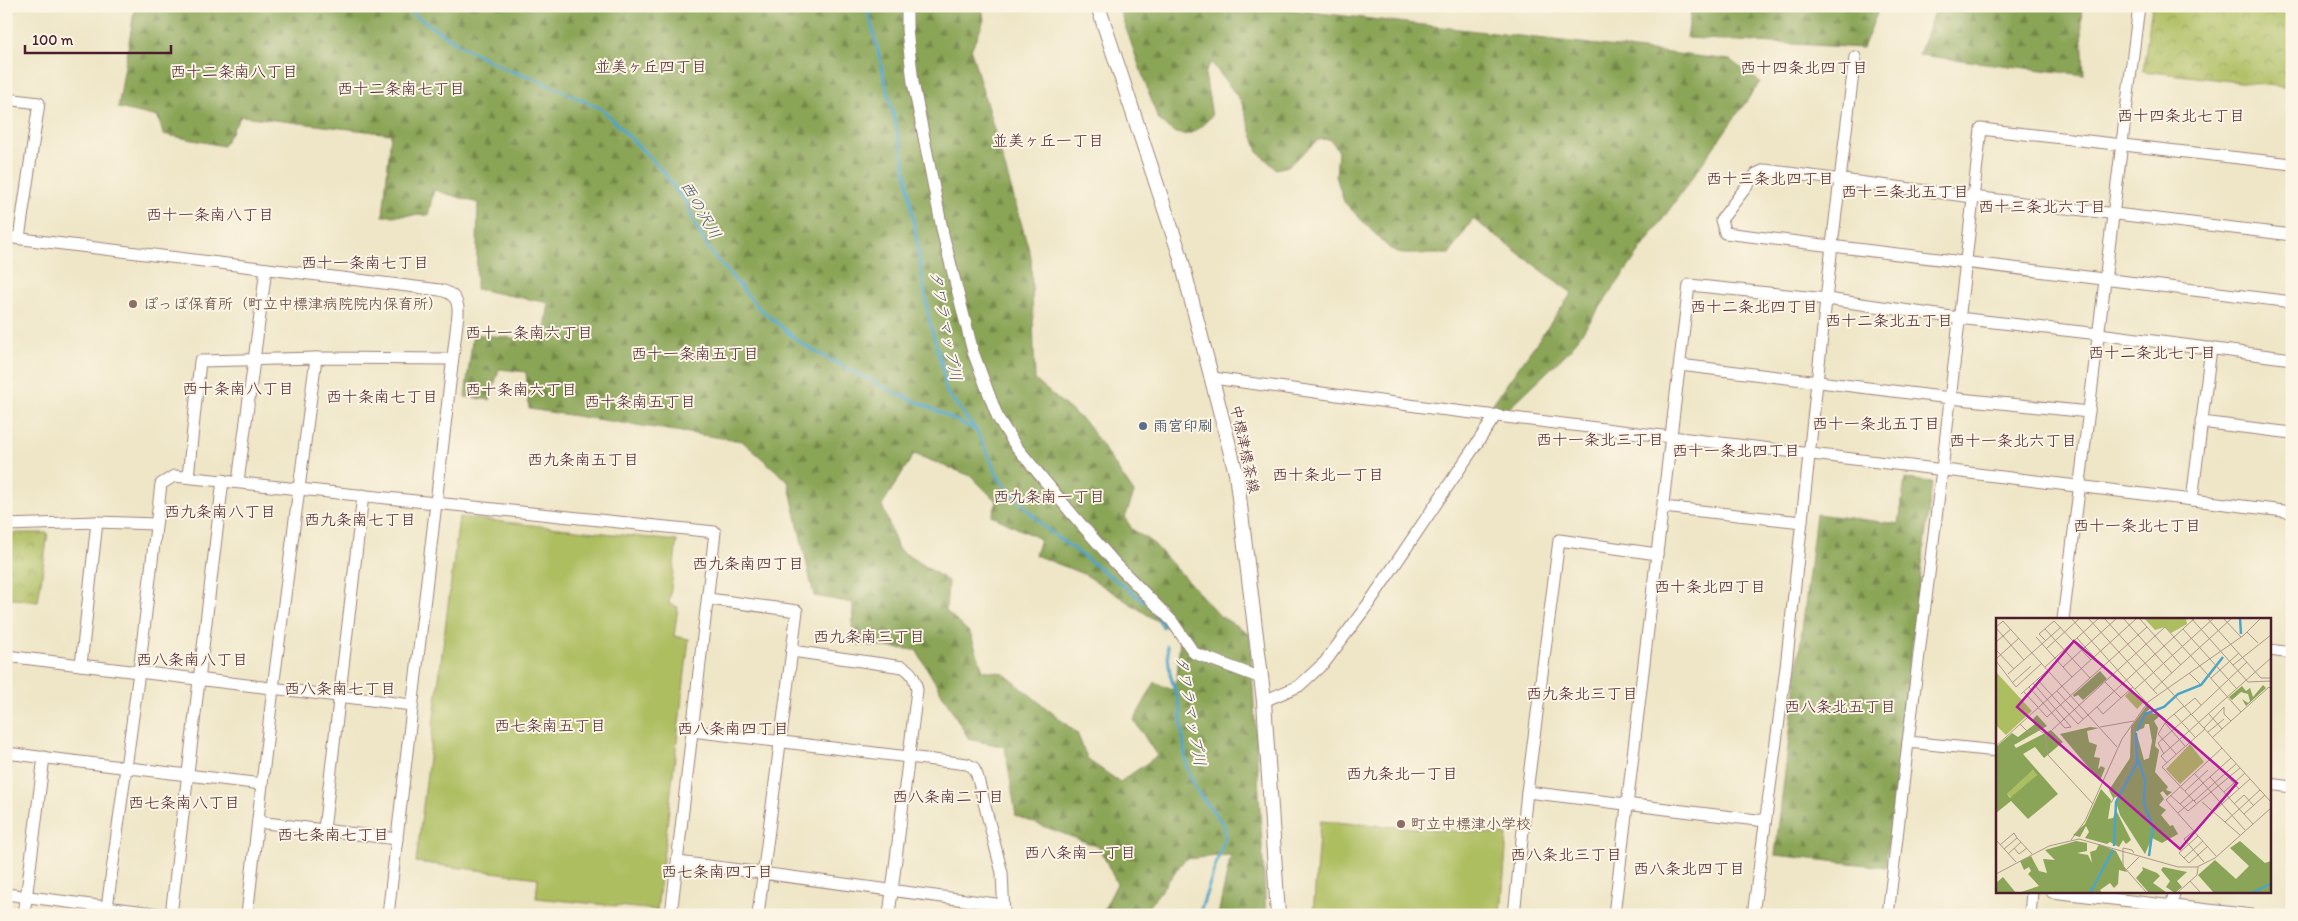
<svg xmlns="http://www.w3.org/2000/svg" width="2298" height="921" font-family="Itim,'Klee One',sans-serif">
<defs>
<pattern id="forest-firs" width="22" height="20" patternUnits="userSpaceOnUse" patternTransform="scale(1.25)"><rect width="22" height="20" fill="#8aa557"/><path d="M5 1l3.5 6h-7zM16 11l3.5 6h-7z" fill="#738648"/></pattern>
<pattern id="park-crowns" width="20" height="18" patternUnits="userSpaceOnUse" patternTransform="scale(1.25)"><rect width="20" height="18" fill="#adbe61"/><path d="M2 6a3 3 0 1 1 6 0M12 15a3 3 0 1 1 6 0" fill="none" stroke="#8f9a50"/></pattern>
</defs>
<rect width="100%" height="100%" fill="#fcf5e5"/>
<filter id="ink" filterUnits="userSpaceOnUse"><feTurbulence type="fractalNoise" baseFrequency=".02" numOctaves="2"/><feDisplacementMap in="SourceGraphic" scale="10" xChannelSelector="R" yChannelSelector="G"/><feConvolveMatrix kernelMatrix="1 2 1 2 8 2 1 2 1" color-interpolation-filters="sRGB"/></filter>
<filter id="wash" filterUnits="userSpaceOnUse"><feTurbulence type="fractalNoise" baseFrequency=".0096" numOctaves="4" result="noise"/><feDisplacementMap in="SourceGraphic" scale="20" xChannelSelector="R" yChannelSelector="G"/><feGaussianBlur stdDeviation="1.12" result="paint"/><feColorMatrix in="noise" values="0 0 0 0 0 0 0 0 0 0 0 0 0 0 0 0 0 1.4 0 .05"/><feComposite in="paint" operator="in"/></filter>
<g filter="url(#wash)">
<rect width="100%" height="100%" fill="#efe6c7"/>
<!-- forest -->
<g fill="url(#forest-firs)" stroke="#6a6241" fill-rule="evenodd">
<path d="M135,6h847l2,14 -13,30 60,207 4,123 52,44 47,69 -9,25 7,11 22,15 66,72 30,18 16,281h-48l13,-60 -46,4 -43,56h-41l16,-31 -18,-37 -83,-31 -11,-69 -36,-8 -53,-89 -64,-6 1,-41 -39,-7 -26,-115 -46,-40 -213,-32 -3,-37 -27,-3 -9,31 -25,-3 8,-63 70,7 6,-38 -73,-14 2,-86 -44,-13 -6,25 -45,1 8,-82 -150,-18 -18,30 -60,-12 -5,-17 -40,-9zM914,454l57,22 26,26 -5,14 48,23 -5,16 51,20 94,61 -3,42 -5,12 -17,-8 -21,38 23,36 -37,26 -32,-22 -11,-27 -74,-60 -20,-3 -13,-37 -24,-22 2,-30 -50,-32 -16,-44z"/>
<path d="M1118,6h140l472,54 30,22 -191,269 -62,59 -16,-4 81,-113 -99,-74 -24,35h-48l-12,-6 -45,-46 -8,-26 2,-26 -8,-11 -12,1 -30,26 -12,3 -18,-17 -17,-51 -30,-39 -6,12 7,42c-22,21 -29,27 -54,3z"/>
<path d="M1692,6h188l-17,42 -176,-10z"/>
<path d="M1936,6h145l3,69 -165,-20z"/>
<path d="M1905,479l27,3 -47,385 -110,-12 41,-341 83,10z"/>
</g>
<!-- park -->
<g fill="url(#park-crowns)" stroke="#7c6e46">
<path d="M2152,6h140v82l-149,-17z"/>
<path d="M6,533h42l-10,69 -32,-4z"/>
</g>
<!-- pitch -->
<g fill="#adbe61" stroke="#7c6e46">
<path d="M459,517l218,24 -8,63 9,3 -4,29 15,3 -32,271 -121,-12 2,-20 -122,-16z"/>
<path d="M1320,821l187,14 -6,80h-188z"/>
</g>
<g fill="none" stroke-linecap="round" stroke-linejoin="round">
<!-- stream -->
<g stroke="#4ca4c9" stroke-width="3">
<path d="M401,6l62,41 47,24 21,6 71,32 59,60 27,37 6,17 16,28 48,56 39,33 17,11 81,42 32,13 50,25"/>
<path d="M867,6l37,153 25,160 14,51 3,21 31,40 23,49 44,47 108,80 11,20"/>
<path d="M1167,646l3,28 10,33 6,58 10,25 28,35 1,13 -26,77"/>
</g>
</g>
</g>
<g filter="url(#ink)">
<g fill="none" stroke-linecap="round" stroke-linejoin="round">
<!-- minor casing -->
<g stroke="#9c8279" stroke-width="13">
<g id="minor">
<path d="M907,6v24l6,52 30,152 30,118 25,66 17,27 58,70 42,48 57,58 22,32 67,25"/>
<path d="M6,99l33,4 -20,135"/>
<path d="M2292,235l-319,-38 -208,-27 -9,4 -35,46 4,13 567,69"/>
<path d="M6,237l434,53c14,3 19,10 18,24l-70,601"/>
<path d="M1680,365l270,33 139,14"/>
<path d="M1213,378l218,30 861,104"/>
<path d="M2201,422l91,11"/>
<path d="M188,477l12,-116 116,-3 136,1"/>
<path d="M238,482l28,-213"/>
<path d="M2192,500l19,-152"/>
<path d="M1663,507l139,15"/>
<path d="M6,525l91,-3 58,2"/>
<path d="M709,599l88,12 -39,304"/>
<path d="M2063,620l76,-614"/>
<path d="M2269,650l23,3"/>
<path d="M792,651l111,16c10,6 12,12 14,23l-28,225"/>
<path d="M6,656l406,49"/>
<path d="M81,665l16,-143"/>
<path d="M1264,701l35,-15 26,-24 44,-59 127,-188"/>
<path d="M692,731l275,33 6,3 4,8 25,98 2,42"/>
<path d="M1908,742l34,-272 39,-341 311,35"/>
<path d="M6,753l256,31"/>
<path d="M2269,784l23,3"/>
<path d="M1527,792l238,29"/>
<path d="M258,822l139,17"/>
<path d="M324,830l39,-335"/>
<path d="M678,862l325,43"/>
<path d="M2052,892l200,23"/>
<path d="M6,894l162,21"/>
<path d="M24,915l20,-158"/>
<path d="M106,915l33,-243 22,-188 13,-8 541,56 -44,383"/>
<path d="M171,915l52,-435"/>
<path d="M247,915l26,-227 43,-330"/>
<path d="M1514,915l13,-123 32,-252 98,14"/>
<path d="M1614,915l75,-630 138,14 131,19 141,16 193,25"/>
<path d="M1753,915l33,-248 46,-422 23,-188"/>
<path d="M1888,915l20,-173 89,9"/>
<path d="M2030,915l2,-23"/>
<path d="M2171,915l3,-23"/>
</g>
</g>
<!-- major casing -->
<g stroke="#9c8279" stroke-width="16">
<path id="major" d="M1098,6l82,249 56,218 28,228 14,214"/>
</g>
<!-- minor -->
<use href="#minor" stroke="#fff" stroke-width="11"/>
<!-- major -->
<use href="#major" stroke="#fff" stroke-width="14"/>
</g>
</g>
<!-- markers -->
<g fill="#8d6e63" stroke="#fcf5e5" stroke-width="2">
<circle cx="133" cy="304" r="5"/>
<circle cx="1401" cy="824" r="5"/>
</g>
<circle fill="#5c6f8a" stroke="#fcf5e5" stroke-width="2" cx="1143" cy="426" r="5"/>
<g text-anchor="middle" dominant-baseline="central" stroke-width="4" stroke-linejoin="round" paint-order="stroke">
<!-- education labels -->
<g font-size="15" font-weight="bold" fill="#785e54" stroke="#fcf5e5" text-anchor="start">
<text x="143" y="304">ぽっぽ保育所（町立中標津病院院内保育所）</text>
<text x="1411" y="824">町立中標津小学校</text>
</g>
<!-- service labels -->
<g font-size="15" font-weight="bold" fill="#4e5e75" stroke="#fcf5e5" text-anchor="start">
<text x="1153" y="426">雨宮印刷</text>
</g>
<!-- street labels -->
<g font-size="15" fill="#4a1f2b" stroke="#fcf5e5">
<text transform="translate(1245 449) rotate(78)">中標津標茶線</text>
</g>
<!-- neighbourhood labels -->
<g font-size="16" fill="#4a1f2b" stroke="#fcf5e5">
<text x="651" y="66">並美ヶ丘四丁目</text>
<text x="1804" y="67">西十四条北四丁目</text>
<text x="234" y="71">西十二条南八丁目</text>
<text x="401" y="88">西十二条南七丁目</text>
<text x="2181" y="115">西十四条北七丁目</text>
<text x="1048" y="140">並美ヶ丘一丁目</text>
<text x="1770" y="178">西十三条北四丁目</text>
<text x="1905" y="191">西十三条北五丁目</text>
<text x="2042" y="206">西十三条北六丁目</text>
<text x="210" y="214">西十一条南八丁目</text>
<text x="365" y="262">西十一条南七丁目</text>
<text x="1754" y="306">西十二条北四丁目</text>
<text x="1889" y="320">西十二条北五丁目</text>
<text x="529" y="332">西十一条南六丁目</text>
<text x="2152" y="352">西十二条北七丁目</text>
<text x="695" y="353">西十一条南五丁目</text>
<text x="238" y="388">西十条南八丁目</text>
<text x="521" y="389">西十条南六丁目</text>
<text x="382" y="396">西十条南七丁目</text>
<text x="640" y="401">西十条南五丁目</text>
<text x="1876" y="423">西十一条北五丁目</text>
<text x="1600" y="439">西十一条北三丁目</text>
<text x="2013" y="440">西十一条北六丁目</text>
<text x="1736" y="450">西十一条北四丁目</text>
<text x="583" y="459">西九条南五丁目</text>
<text x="1328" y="474">西十条北一丁目</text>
<text x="1049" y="496">西九条南一丁目</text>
<text x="220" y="511">西九条南八丁目</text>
<text x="360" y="519">西九条南七丁目</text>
<text x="2137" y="525">西十一条北七丁目</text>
<text x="748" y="563">西九条南四丁目</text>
<text x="1710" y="586">西十条北四丁目</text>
<text x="869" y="636">西九条南三丁目</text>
<text x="192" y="659">西八条南八丁目</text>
<text x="340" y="688">西八条南七丁目</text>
<text x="1582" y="693">西九条北三丁目</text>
<text x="1840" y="706">西八条北五丁目</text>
<text x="550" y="725">西七条南五丁目</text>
<text x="733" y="728">西八条南四丁目</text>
<text x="1402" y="773">西九条北一丁目</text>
<text x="948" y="796">西八条南二丁目</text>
<text x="184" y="802">西七条南八丁目</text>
<text x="333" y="834">西七条南七丁目</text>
<text x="1080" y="852">西八条南一丁目</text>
<text x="1566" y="854">西八条北三丁目</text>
<text x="1689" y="868">西八条北四丁目</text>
<text x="717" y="871">西七条南四丁目</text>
</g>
<!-- water labels -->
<g font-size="16" font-style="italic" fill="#4b546a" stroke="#fcf5e5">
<text transform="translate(701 210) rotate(60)">西の沢川</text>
<text transform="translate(946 326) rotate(79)">タワラマップ川</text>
<text transform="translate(1191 711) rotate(80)">タワラマップ川</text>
</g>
</g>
<!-- overview -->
<g transform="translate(1996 618)">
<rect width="275" height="275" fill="#efe6c7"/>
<path d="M37,152l4,5 -26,23 -4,-4z" fill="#adbe61"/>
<path d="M104,53l7,8 -24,21 -5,-5 -4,2 -1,-2zM267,67l3,3 -20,18 -4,-7 6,4 2,-2 -2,-7 -7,-2 -9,8 -3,-3 13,-11 4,5 4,-3 3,9zM152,86l3,4 -5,4 15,3 -7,6 4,7 -3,18 4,4 -4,22 13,15 -2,3 6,2 -5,4 -4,-5 -3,2 4,6 -5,6 7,5 -5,5 9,11 3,-1 5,9 -16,9 -10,-5 -7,16 -25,-39 -4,-13 3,-6 -6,2 -4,-8 21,-32 1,-31zM149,106h4l3,17 -3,17 -5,2 -8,-29 8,-3zM41,97l10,11 -33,19 2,3 35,-18 12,12 -19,16 -9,-11 -12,7 35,40 -30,25 -17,-18 -15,12v-66l16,-14 6,4 17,-13 -3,-4zM37,152l4,5 -27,23 -3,-4zM94,109l9,1 -12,3 2,11 8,3 -3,12 6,1 -2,11 3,-3 4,2 -5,13 -40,-47zM105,171l10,11 -3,19 5,-1 3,-8 15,30 -5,4 -3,-4 -4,7 -9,-5 -3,2 -22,-6 4,-6 -3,-6 -6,11 -7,-2 12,-11zM80,223l11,2v8l-10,2 11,2 4,8 -2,-11 6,-2 3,-6 17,7 11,21 -8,-2 -1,14 -4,4 -4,-5 -10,7 2,3h-84l21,-7 -11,-12 3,-3 -2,-4 -5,3 -4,-9 11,-5 8,15 8,2 -4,-14 12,1 -10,-10zM244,223l25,22 6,-2v32h-57l-16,-18 17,-15 21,19 13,-13 -19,-18zM146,249l15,6 3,3 -7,7 13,9 -17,1 -13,-15 7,-8zM167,249l24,5 -10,9 5,6 -7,6 -9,-6 4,-6 -9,-11zM7,259l13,16h-20v-10z" fill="#8aa557" fill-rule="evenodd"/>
<path d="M148,0h42l1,6 -16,9 -6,-6 -10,3zM0,54l36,39 -26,24 -10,-10z" fill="#adbe61"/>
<path d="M174 5a6 6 0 1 1 12 0a6 6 0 1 1-12 0ZM7,66l8,9 -15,14v-16zM135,72l13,12 -7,7 -12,-13zM194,126l14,18 -24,22 -14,-15z" fill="#adbe61"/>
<path fill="none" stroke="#4ca4c9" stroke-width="2.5" d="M244,0l1,16M141,113l8,-17 19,-7 14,-13 23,-9 22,-28M142,141l7,21 -1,24 9,23 -4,29M118,228l2,-44 21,-39 -1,-30M94,275l23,-43M256,275l18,-9"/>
<path fill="none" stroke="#ad9689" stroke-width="1" d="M75,0l76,85M92,0l69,76M108,0l167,184M127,0l49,55M143,0l42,47M195,0l57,64 23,-1M211,0l54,60h10M227,0l18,19M0,9l7,-6 114,126M0,10l28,32M49,11l45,49 57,-51M187,11l54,60M251,14l11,11M159,18l10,-9 76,85M40,19l36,40M81,20l17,19M50,23l-7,-7 15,-13 37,39M0,24l15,-13M50,31l34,-31M0,32l18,19M0,41l23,-21M0,43l20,26 26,-24M237,47l38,-30M49,49l54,-49M67,49l54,-49M193,55l11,11M12,56l53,-47M215,60l28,-25M41,61l41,45 117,-106M109,64l16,16M16,65l19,-17M33,69l36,41 6,-1 -38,-44M139,71l79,-71M157,72l79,-72M61,73l26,28M28,74l23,25 43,-39M25,76l27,-24M101,89l6,7 30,-27M188,89l11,-9 6,7M178,96l21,23M196,96l55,-52M213,96l13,15M169,105l20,23M24,106l8,8 11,-2 6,4 3,21 45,49M104,109l34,-6M208,110l20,-21v7l7,7M56,112l103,-94M212,114l16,-13M217,119l56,-50 2,2M0,128l141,-128M168,136l-6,-11 33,-29M180,136l-18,-20 9,-14 17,-14M171,145l-6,-7 110,-98M224,150l19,21M198,155l51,57M214,159l43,47M189,173l23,-21M228,174l21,-19M174,177l18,16 52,-43M198,183l42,-37M206,184l38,33M115,185l24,-45 -2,-34M200,185l-34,-36 43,-38M184,186l51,-46M238,186l10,-9 10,11M217,194l37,-33M182,195l15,-13M248,196l21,-19M229,204l35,-32M198,213l-10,8 20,23M0,222l20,22M75,222l14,-19 37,-82 26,-37 96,-67 17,-17M207,223l-19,17 5,5 19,-17M4,227l14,-12 3,5M18,230l5,6 8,-6M8,231l13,-11 15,16M138,235l-2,-3 -9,-2v18l24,27M12,236l13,-12M220,238l-50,-56 56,-52M188,240l-5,-5 19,-17M130,252l13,-13M0,256l53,-28 30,-7 99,28h19l18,-9 56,-50M194,263l11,12M181,275l20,-18 1,-8"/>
<path fill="#b5179e" fill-opacity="0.15" stroke="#b5179e" stroke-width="2.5" d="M78,23l163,142 -57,66 -163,-142z"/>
<rect width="275" height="275" fill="none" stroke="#4a1f2b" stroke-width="2.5"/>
</g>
<!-- margin -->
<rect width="2298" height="921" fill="none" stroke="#fcf5e5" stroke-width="25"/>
<!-- scale -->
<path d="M25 45v8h146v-8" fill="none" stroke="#4a1f2b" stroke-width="2.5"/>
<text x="32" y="45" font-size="15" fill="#4a1f2b" stroke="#fcf5e5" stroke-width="4" paint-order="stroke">100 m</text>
</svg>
